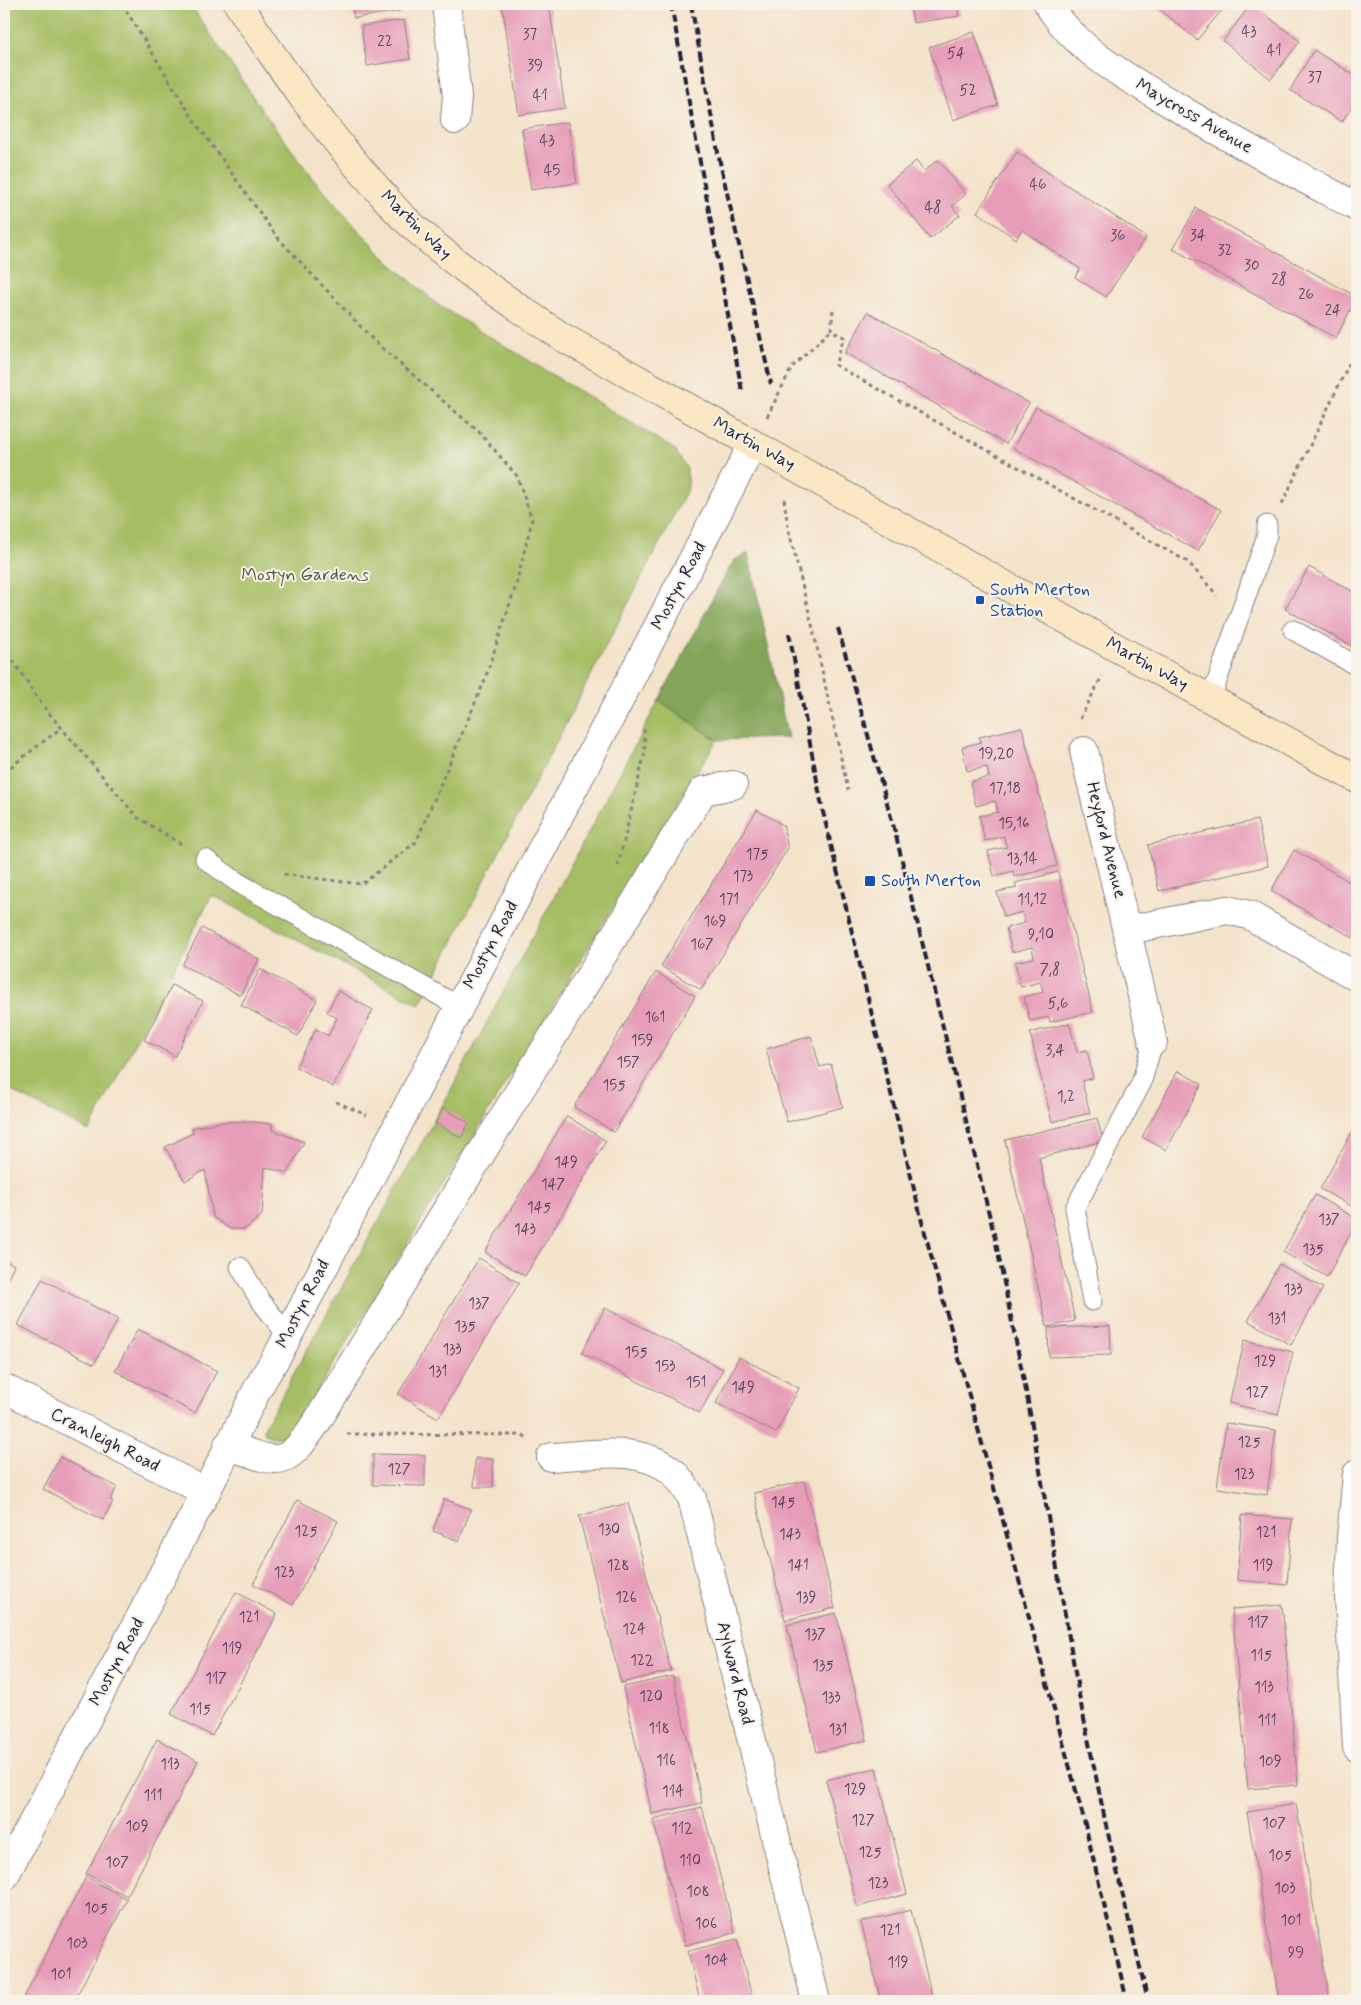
<svg xmlns="http://www.w3.org/2000/svg" width="1361" height="2005" font-family="Mynerve,sans-serif">
<rect width="100%" height="100%" fill="#f7f3e8"/>
<filter id="ink" filterUnits="userSpaceOnUse"><feTurbulence type="fractalNoise" baseFrequency=".02" numOctaves="2"/><feDisplacementMap in="SourceGraphic" scale="10" xChannelSelector="R" yChannelSelector="G"/><feConvolveMatrix kernelMatrix="1 2 1 2 8 2 1 2 1" color-interpolation-filters="sRGB"/></filter>
<filter id="wash" filterUnits="userSpaceOnUse"><feTurbulence type="fractalNoise" baseFrequency=".0096" numOctaves="4" result="noise"/><feDisplacementMap in="SourceGraphic" scale="20" xChannelSelector="R" yChannelSelector="G"/><feGaussianBlur stdDeviation="1.12" result="paint"/><feColorMatrix in="noise" values="0 0 0 0 0 0 0 0 0 0 0 0 0 0 0 0 0 1.4 0 .05"/><feComposite in="paint" operator="in"/></filter>
<g filter="url(#wash)">
<rect width="100%" height="100%" fill="#f4e3cb"/>
<!-- green -->
<g fill="#a5be63" stroke="#64704f">
<path d="M4,4h186l72,106 50,67 33,39 44,46 49,43 236,144 13,20 1,19 -268,517 -208,-110 -123,236 -85,-44z"/>
<path d="M659,700l58,40c-143,228 -281,459 -423,688 -9,8 -17,13 -29,6l-1,-5 2,-5 180,-325z"/>
</g>
<!-- forest -->
<path fill="#84a559" stroke="#53644a" d="M748,553l40,185 -71,2 -58,-40 69,-130 7,-10z"/>
<g id="blocks">
<!-- building -->
<g fill="#e79cb8">
<path d="M352,4h47l1,7 -46,7z"/>
<path d="M502,4h47l16,104 -46,7z"/>
<path d="M910,4h47l2,12 -46,7z"/>
<path d="M1153,4h74l-30,36z"/>
<path d="M1251,4l49,37 -29,38 -48,-38z"/>
<path d="M404,20l6,39 -43,7 -6,-40z"/>
<path d="M974,32l24,73 -45,15 -24,-73z"/>
<path d="M1314,50l43,27v21l-15,24 -52,-32z"/>
<path d="M568,122l9,61 -46,7 -9,-61z"/>
<path d="M1017,152l129,85 -40,60 -31,-20 5,-8 -58,-39 -6,9 -39,-27z"/>
<path d="M938,160l28,34 -14,12 8,9 -30,24 -43,-55 29,-23 8,10z"/>
<path d="M1196,208l161,89 -21,41 -163,-89z"/>
<path d="M868,312l161,91 -23,41 -161,-91z"/>
<path d="M1036,407l185,103 -23,41 -185,-103z"/>
<path d="M1309,567l48,27v55l-72,-40z"/>
<path d="M1022,727l35,139 -43,11 -1,-6 -19,5 -6,-25 19,-4 -2,-5 -1,-6 -19,5 -6,-25 19,-4 -1,-5 -2,-6 -19,5 -6,-24 19,-5 -2,-10 -20,4 -5,-24 19,-5 -2,-5z"/>
<path d="M757,810l26,15 5,23 -87,142 -40,-24z"/>
<path d="M1257,820l11,46 -109,25 -11,-46z"/>
<path d="M1294,850l63,36v54l-86,-49z"/>
<path d="M1058,872l35,140 -43,10 -1,-5 -19,4 -6,-24 19,-5 -1,-5 -2,-5 -19,5 -6,-25 19,-4 -2,-11 -20,5 -6,-24 19,-5 -3,-11 -18,5 -7,-25 20,-4 -2,-5z"/>
<path d="M202,928l57,31 -19,36 -58,-30z"/>
<path d="M260,969l57,31 -19,36 -57,-31z"/>
<path d="M656,972l39,24 -81,136 -40,-25z"/>
<path d="M172,985l31,16 -28,55 -31,-16z"/>
<path d="M338,991l35,19 -40,77 -37,-20 20,-38 12,7 9,-18 -10,-6z"/>
<path d="M1069,1023l8,29 10,-2 6,28 -11,3 8,32 -38,9 -22,-89z"/>
<path d="M811,1036l9,31 11,-3 12,43 -56,15 -21,-73z"/>
<path d="M1178,1071l24,13 -36,66 -24,-13z"/>
<path d="M443,1108l26,15 -8,15 -26,-15z"/>
<path d="M567,1116l39,25 -81,135 -40,-24z"/>
<path d="M1097,1118l6,23 -64,17 36,163 -28,6 -42,-187z"/>
<path d="M243,1121l29,3v6l32,12 -17,31 -22,-6 -3,48 -17,14h-15l-17,-12 -8,-47 -20,11 -20,-34 28,-14 -1,-5 28,-6z"/>
<path d="M1352,1132l5,3v74l-37,-20z"/>
<path d="M1315,1195l42,24v3l-30,55 -44,-25z"/>
<path d="M479,1258l40,25 -81,135 -40,-24z"/>
<path d="M4,1260l10,5 -10,21z"/>
<path d="M1279,1264l44,24 -32,57 -43,-24z"/>
<path d="M42,1279l76,40 -24,45 -76,-39z"/>
<path d="M605,1308l118,61 -23,44 -118,-60z"/>
<path d="M1110,1326l1,29 -62,2 -1,-29z"/>
<path d="M138,1329l79,42 -22,42 -80,-42z"/>
<path d="M1245,1340l48,12 -15,63 -49,-12z"/>
<path d="M739,1357l60,31 -23,45 -60,-30z"/>
<path d="M1226,1423l50,7 -9,65 -50,-7z"/>
<path d="M373,1454l52,1v31l-52,-1z"/>
<path d="M60,1457l57,30 -7,13 3,1 -10,19 -60,-31z"/>
<path d="M475,1458l18,1v28h-19z"/>
<path d="M804,1481l31,127 -50,12 -31,-127z"/>
<path d="M444,1499l27,10 -12,32 -26,-10z"/>
<path d="M297,1500l41,21 -45,84 -40,-21z"/>
<path d="M628,1503l43,168 -50,12 -42,-167z"/>
<path d="M1242,1515l50,4 -5,66 -50,-5z"/>
<path d="M236,1592l41,22 -65,122 -41,-22z"/>
<path d="M1282,1605l16,180 -50,4 -16,-180z"/>
<path d="M836,1613l31,127 -50,12 -30,-127z"/>
<path d="M673,1676l29,127 -50,11 -29,-127z"/>
<path d="M157,1739l41,22 -71,135 -41,-22z"/>
<path d="M876,1768l31,126 -50,13 -31,-127z"/>
<path d="M1296,1804l33,193 -23,4h-27l-32,-189z"/>
<path d="M702,1807l33,126 -50,12 -32,-126z"/>
<path d="M86,1877l41,22 -37,71 -16,31h-52z"/>
<path d="M911,1910l22,91h-52l-20,-79z"/>
<path d="M737,1939l16,62h-53l-12,-50z"/>
</g>
</g>
</g>
<g filter="url(#ink)">
<use href="#blocks" fill-opacity="0" stroke="#8b8283" stroke-width="1"/>
<g fill="none" stroke-linecap="round" stroke-linejoin="round">
<!-- lane casing -->
<g stroke="#8b8283" stroke-width="21">
<g id="lane">
<path d="M1293,630l64,36"/>
<path d="M1211,699l56,-164v-10"/>
<path d="M205,859l32,23 221,124"/>
<path d="M240,1267l20,33 27,35"/>
<path d="M1092,1301l-17,-93 66,-124 12,-42"/>
</g>
</g>
<!-- street casing -->
<g stroke="#8b8283" stroke-width="30">
<g id="street">
<path d="M446,4l11,92 -2,24"/>
<path d="M1048,4c29,48 82,75 129,103 59,36 120,68 180,100"/>
<path d="M1084,751l69,291"/>
<path d="M1128,930l99,-20 22,5 108,62"/>
<path d="M4,1388l202,104"/>
<path d="M228,1445c54,20 57,24 90,-25l385,-629 30,-6"/>
<path d="M551,1457c41,-2 90,-13 123,16 7,7 13,17 18,25l124,503"/>
<path d="M1357,1474l-6,64 -2,59 8,150"/>
<path d="M4,1877l202,-385 53,-106 21,-35 473,-907"/>
</g>
</g>
<!-- secondary casing -->
<g stroke="#8b8283" stroke-width="30">
<path id="secondary" d="M238,4c42,63 86,126 137,182 10,11 20,24 31,34 49,45 102,82 158,118l553,310 240,131"/>
</g>
<!-- path -->
<g stroke="#8b8283" stroke-width="3" stroke-dasharray="4 4" stroke-linecap="butt">
<path d="M122,4l72,116 83,117 97,104 105,91 38,44 15,44 -16,65 -32,97 -68,160 -54,42 -81,-10"/>
<path d="M833,310l-2,20 13,7 -9,28 353,197 29,33"/>
<path d="M767,417l25,-50 39,-37"/>
<path d="M784,499l4,28 25,102 35,161"/>
<path d="M1282,504l75,-157"/>
<path d="M4,647l39,59 94,111 46,28"/>
<path d="M1080,719l22,-43"/>
<path d="M4,772l57,-44"/>
<path d="M618,866l27,-114 -1,-26"/>
<path d="M336,1102l31,13"/>
<path d="M347,1434l176,1 4,3"/>
</g>
<!-- lane -->
<use href="#lane" stroke="#fff" stroke-width="19"/>
<!-- street -->
<use href="#street" stroke="#fff" stroke-width="28"/>
<!-- secondary -->
<use href="#secondary" stroke="#fae7c3" stroke-width="28"/>
<!-- rail -->
<g stroke="#22223b" stroke-width="4" stroke-dasharray="8 4" stroke-linecap="butt">
<path d="M671,4l71,387"/>
<path d="M691,4l28,154 52,226"/>
<path d="M838,628l56,200 101,410 32,158 52,299 27,130 42,176"/>
<path d="M789,633l34,179 99,410 162,598 43,181"/>
</g>
</g>
</g>
<!-- markers -->
<g fill="#1a4fb4" stroke="#f7f3e8" stroke-width="2">
<rect x="975" y="595" width="10" height="10" rx="2.5"/>
<rect x="864" y="875" width="12" height="12" rx="2.5"/>
</g>
<g text-anchor="middle" dominant-baseline="central" stroke-width="4" stroke-linejoin="round" paint-order="stroke">
<!-- number labels -->
<g font-size="15" fill="#53405a">
<text x="1249" y="32">43</text>
<text x="530" y="35">37</text>
<text x="385" y="42">22</text>
<text x="1274" y="51">41</text>
<text x="956" y="54">54</text>
<text x="535" y="66">39</text>
<text x="1315" y="78">37</text>
<text x="968" y="91">52</text>
<text x="540" y="96">41</text>
<text x="547" y="141">43</text>
<text x="552" y="171">45</text>
<text x="1038" y="185">46</text>
<text x="933" y="208">48</text>
<text x="1118" y="236">36</text>
<text x="1198" y="236">34</text>
<text x="1225" y="251">32</text>
<text x="1252" y="266">30</text>
<text x="1279" y="280">28</text>
<text x="1306" y="295">26</text>
<text x="1333" y="311">24</text>
<text x="996" y="754">19,20</text>
<text x="1005" y="789">17,18</text>
<text x="1014" y="824">15,16</text>
<text x="757" y="855">175</text>
<text x="1022" y="859">13,14</text>
<text x="743" y="877">173</text>
<text x="729" y="900">171</text>
<text x="1032" y="900">11,12</text>
<text x="715" y="922">169</text>
<text x="1041" y="935">9,10</text>
<text x="702" y="945">167</text>
<text x="1050" y="970">7,8</text>
<text x="1058" y="1004">5,6</text>
<text x="655" y="1018">161</text>
<text x="642" y="1041">159</text>
<text x="1055" y="1051">3,4</text>
<text x="628" y="1063">157</text>
<text x="614" y="1086">155</text>
<text x="1066" y="1097">1,2</text>
<text x="566" y="1163">149</text>
<text x="553" y="1185">147</text>
<text x="539" y="1208">145</text>
<text x="1329" y="1220">137</text>
<text x="525" y="1230">143</text>
<text x="1313" y="1250">135</text>
<text x="1293" y="1290">133</text>
<text x="479" y="1304">137</text>
<text x="1277" y="1319">131</text>
<text x="465" y="1327">135</text>
<text x="452" y="1350">133</text>
<text x="636" y="1353">155</text>
<text x="1265" y="1362">129</text>
<text x="665" y="1367">153</text>
<text x="438" y="1372">131</text>
<text x="696" y="1383">151</text>
<text x="743" y="1388">149</text>
<text x="1257" y="1393">127</text>
<text x="1249" y="1443">125</text>
<text x="399" y="1470">127</text>
<text x="1244" y="1475">123</text>
<text x="783" y="1503">145</text>
<text x="609" y="1530">130</text>
<text x="306" y="1532">125</text>
<text x="1266" y="1533">121</text>
<text x="790" y="1535">143</text>
<text x="618" y="1566">128</text>
<text x="798" y="1566">141</text>
<text x="1263" y="1566">119</text>
<text x="284" y="1573">123</text>
<text x="626" y="1598">126</text>
<text x="806" y="1598">139</text>
<text x="249" y="1618">121</text>
<text x="1258" y="1623">117</text>
<text x="634" y="1630">124</text>
<text x="815" y="1635">137</text>
<text x="232" y="1649">119</text>
<text x="1261" y="1656">115</text>
<text x="642" y="1661">122</text>
<text x="823" y="1666">135</text>
<text x="216" y="1679">117</text>
<text x="1264" y="1688">113</text>
<text x="651" y="1697">120</text>
<text x="831" y="1698">133</text>
<text x="200" y="1710">115</text>
<text x="1267" y="1721">111</text>
<text x="659" y="1729">118</text>
<text x="838" y="1730">131</text>
<text x="666" y="1761">116</text>
<text x="1270" y="1762">109</text>
<text x="170" y="1765">113</text>
<text x="855" y="1790">129</text>
<text x="673" y="1792">114</text>
<text x="153" y="1796">111</text>
<text x="863" y="1821">127</text>
<text x="1274" y="1824">107</text>
<text x="137" y="1827">109</text>
<text x="682" y="1829">112</text>
<text x="870" y="1853">125</text>
<text x="1280" y="1856">105</text>
<text x="690" y="1861">110</text>
<text x="117" y="1863">107</text>
<text x="878" y="1884">123</text>
<text x="1285" y="1889">103</text>
<text x="698" y="1892">108</text>
<text x="96" y="1909">105</text>
<text x="1291" y="1921">101</text>
<text x="706" y="1924">106</text>
<text x="890" y="1931">121</text>
<text x="77" y="1944">103</text>
<text x="1296" y="1953">99</text>
<text x="716" y="1961">104</text>
<text x="898" y="1963">119</text>
<text x="61" y="1975">101</text>
</g>
<!-- street labels -->
<g font-size="18" fill="#22223b" stroke="#f7f3e8">
<text transform="translate(1194 116) rotate(30)">Maycross Avenue</text>
<text transform="translate(416 225) rotate(44)">Martin Way</text>
<text transform="translate(754 444) rotate(29)">Martin Way</text>
<text transform="translate(679 586) rotate(-62)">Mostyn Road</text>
<text transform="translate(1147 664) rotate(29)">Martin Way</text>
<text transform="translate(1106 840) rotate(76)">Heyford Avenue</text>
<text transform="translate(491 945) rotate(-62)">Mostyn Road</text>
<text transform="translate(303 1304) rotate(-63)">Mostyn Road</text>
<text transform="translate(105 1440) rotate(27)">Cranleigh Road</text>
<text transform="translate(117 1662) rotate(-62)">Mostyn Road</text>
<text transform="translate(735 1673) rotate(76)">Aylward Road</text>
</g>
<!-- park labels -->
<g font-size="18" fill="#505949" stroke="#f7f3e8">
<text x="305" y="575">Mostyn Gardens</text>
</g>
<!-- transit labels -->
<g font-size="18" fill="#164399" stroke="#f7f3e8" text-anchor="start">
<text x="990" y="590">South Merton<tspan x="990" dy="21">Station</tspan></text>
<text x="881" y="881">South Merton</text>
</g>
</g>
<!-- margin -->
<rect width="1361" height="2005" fill="none" stroke="#f7f3e8" stroke-width="20"/>
</svg>
